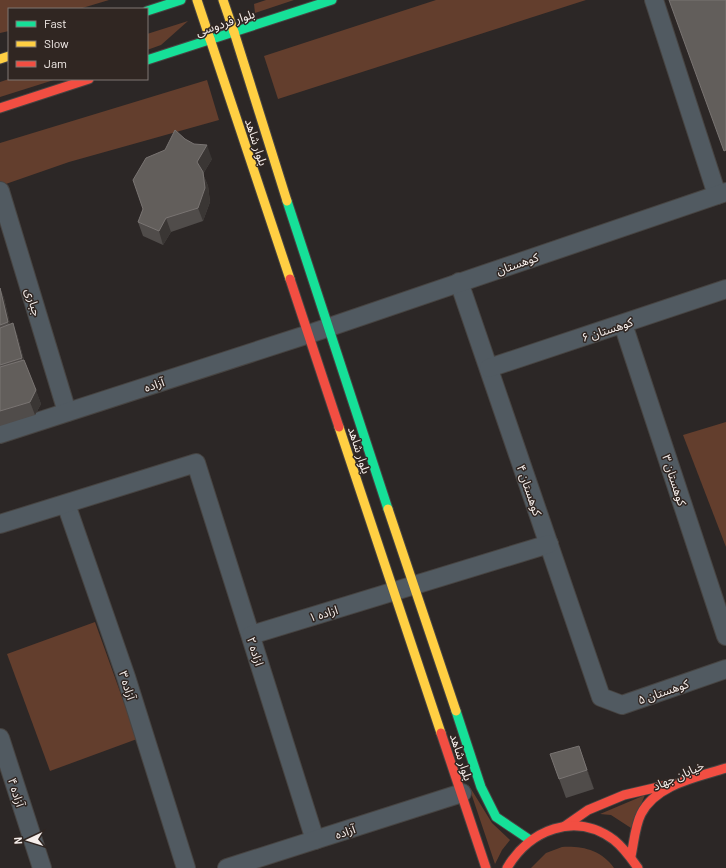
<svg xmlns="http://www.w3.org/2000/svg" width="726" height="868" font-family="Barlow,'Noto Sans Arabic',sans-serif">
<rect width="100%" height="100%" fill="#2c2726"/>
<!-- green -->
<g fill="#633e2d">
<path d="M0,0h109l-30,9h-70v22l-9,2z"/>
<path d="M266,0h28l-39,13 -1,-9z"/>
<path d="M436,0h150l-308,99 -14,-43z"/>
<path d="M188,21l-27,24 -14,5v-16z"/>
<path d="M9,79h48l-57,18v-15z"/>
<path d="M207,80l12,40 -150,42 -69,24v-43z"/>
<path d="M726,422v125l-43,-112z"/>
<path d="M95,622l42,117 -87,32 -43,-117z"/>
<path d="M468,784l24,39 18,17 -8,10 -7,14z"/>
<path d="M645,795l-14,33 -20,-13 -11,-1z"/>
<path d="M562,847c21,-1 39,3 52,21h-83l15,-15z"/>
</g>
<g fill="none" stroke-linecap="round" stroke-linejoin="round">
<!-- street casing -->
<g stroke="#474442" stroke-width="20">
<g id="street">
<path d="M654,0l63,195"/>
<path d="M0,191l67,221"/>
<path d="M459,282l142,415 21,8 104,-36"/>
<path d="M623,324l103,312"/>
<path d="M489,368l237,-79"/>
<path d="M0,434l309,-100 417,-142"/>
<path d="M66,504l60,173 60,191"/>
<path d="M0,524l196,-61 119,377"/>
<path d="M251,635l298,-91"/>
<path d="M0,738l42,130"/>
<path d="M227,868l235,-75"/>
</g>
</g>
<!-- fast casing -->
<g stroke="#474442" stroke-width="11">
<g id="fast">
<path d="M147,11l34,-11"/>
<path d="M147,60l185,-60"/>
<path d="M287,201l101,308"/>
<path d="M456,711l25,76 15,30 34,23"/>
</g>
</g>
<!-- slow casing -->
<g stroke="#474442" stroke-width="11">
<g id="slow">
<path d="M197,0l13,39"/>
<path d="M223,0l11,32"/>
<path d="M234,32l53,169"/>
<path d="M210,39l80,240"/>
<path d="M0,59l9,-3"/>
<path d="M339,427l102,306"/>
<path d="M388,509l68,202"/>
</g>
</g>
<!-- jam casing -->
<g stroke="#474442" stroke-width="11">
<g id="jam">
<path d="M0,108l89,-29"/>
<path d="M290,279l49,148"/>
<path d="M441,733l45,135"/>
<path d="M565,826l23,-16 36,-15 43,-10"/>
<path d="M631,856c3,-14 4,-30 10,-42 15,-30 57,-37 85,-46"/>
<path d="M507,868c22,-38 68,-57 107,-28 10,8 17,18 24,28"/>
</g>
</g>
<!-- street -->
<use href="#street" stroke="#515a61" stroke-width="18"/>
<!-- fast -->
<use href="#fast" stroke="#16e098" stroke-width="9"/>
<!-- slow -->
<use href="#slow" stroke="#ffcf43" stroke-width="9"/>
<!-- jam -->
<use href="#jam" stroke="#f24e42" stroke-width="9"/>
</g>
<!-- wall -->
<g fill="#504c4a">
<path d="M185,139l27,20 -9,15 5,12 2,16 -7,19 -32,11 -8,13 -20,-9 -5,-14 27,-72z"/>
<path d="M0,288l4,10 6,26 7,10 7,26 17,44 -6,11 -35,11z"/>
<path d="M579,746l15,43 -28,9 -7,-19z"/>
</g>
<!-- shaded-wall -->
<g fill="#3a3634">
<path d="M207,145l5,14 -9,15 5,12 2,16 -7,19 -5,-13 -1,-46z"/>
<path d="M166,218l5,14 -8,13 -4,-14z"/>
<path d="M0,288l4,10 8,34 -4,-10z"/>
<path d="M13,323l4,11 9,35 -4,-11z"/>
<path d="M36,390l5,14 -6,11 -5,-13z"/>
<path d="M579,746l7,19 8,24 -7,-19z"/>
</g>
<!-- building -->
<g fill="#625e5b" stroke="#797472">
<path d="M669,0h57v150l-2,1z"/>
<path d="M175,130l10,9 9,5 13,1 -10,17 6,10 2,16 -7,20 -32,10 -7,13 -21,-9 5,-13 -10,-29 13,-22 19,-8z"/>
<path d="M0,288l8,34 -8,3z"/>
<path d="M13,323l9,35 -22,7v-37z"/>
<path d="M24,360l12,30 -6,12 -30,9v-44z"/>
<path d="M579,746l8,24 -28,9 -9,-25z"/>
</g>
<g text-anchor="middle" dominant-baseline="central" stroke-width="3" stroke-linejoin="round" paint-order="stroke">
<!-- street labels -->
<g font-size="12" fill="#f5eeeb" stroke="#302622">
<text transform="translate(225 22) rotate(-18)">بلوار فردوسی</text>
<text transform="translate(257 142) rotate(72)">بلوار شاهد</text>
<text transform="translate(517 263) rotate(-19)">کوهستان</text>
<text transform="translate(34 302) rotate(73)">جباری</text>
<text transform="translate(607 329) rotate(-18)">کوهستان ۶</text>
<text transform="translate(154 384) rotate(-18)">آزاده</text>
<text transform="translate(360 450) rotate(72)">بلوار شاهد</text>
<text transform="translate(675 480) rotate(72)">کوهستان ۳</text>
<text transform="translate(530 490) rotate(71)">کوهستان ۴</text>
<text transform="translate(323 613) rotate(-17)">ازاده ۱</text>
<text transform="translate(256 651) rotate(72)">ازاده ۲</text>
<text transform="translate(128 685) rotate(72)">آزاده ۳</text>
<text transform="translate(663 691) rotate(-19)">کوهستان ۵</text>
<text transform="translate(462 757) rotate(72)">بلوار شاهد</text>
<text transform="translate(678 775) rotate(-24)">خیابان جهاد</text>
<text transform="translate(17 792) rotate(72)">آزاده ۴</text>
<text transform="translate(345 831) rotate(-18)">آزاده</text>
</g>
</g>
<!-- legend -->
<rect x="8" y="8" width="140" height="72" fill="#302622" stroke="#7f7672"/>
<rect x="16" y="21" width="20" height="6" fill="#16e098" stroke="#7f7672"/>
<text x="44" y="28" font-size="12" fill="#f5eeeb">Fast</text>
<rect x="16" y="41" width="20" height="6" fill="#ffcf43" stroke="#7f7672"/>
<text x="44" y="48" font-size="12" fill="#f5eeeb">Slow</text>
<rect x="16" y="61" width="20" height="6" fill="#f24e42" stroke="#7f7672"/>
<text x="44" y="68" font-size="12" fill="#f5eeeb">Jam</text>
<!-- north arrow -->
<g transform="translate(28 840) rotate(266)" stroke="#302622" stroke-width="3" paint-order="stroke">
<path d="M0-3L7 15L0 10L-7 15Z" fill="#f5eeeb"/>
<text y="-6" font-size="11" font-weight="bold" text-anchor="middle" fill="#f5eeeb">N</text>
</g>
</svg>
